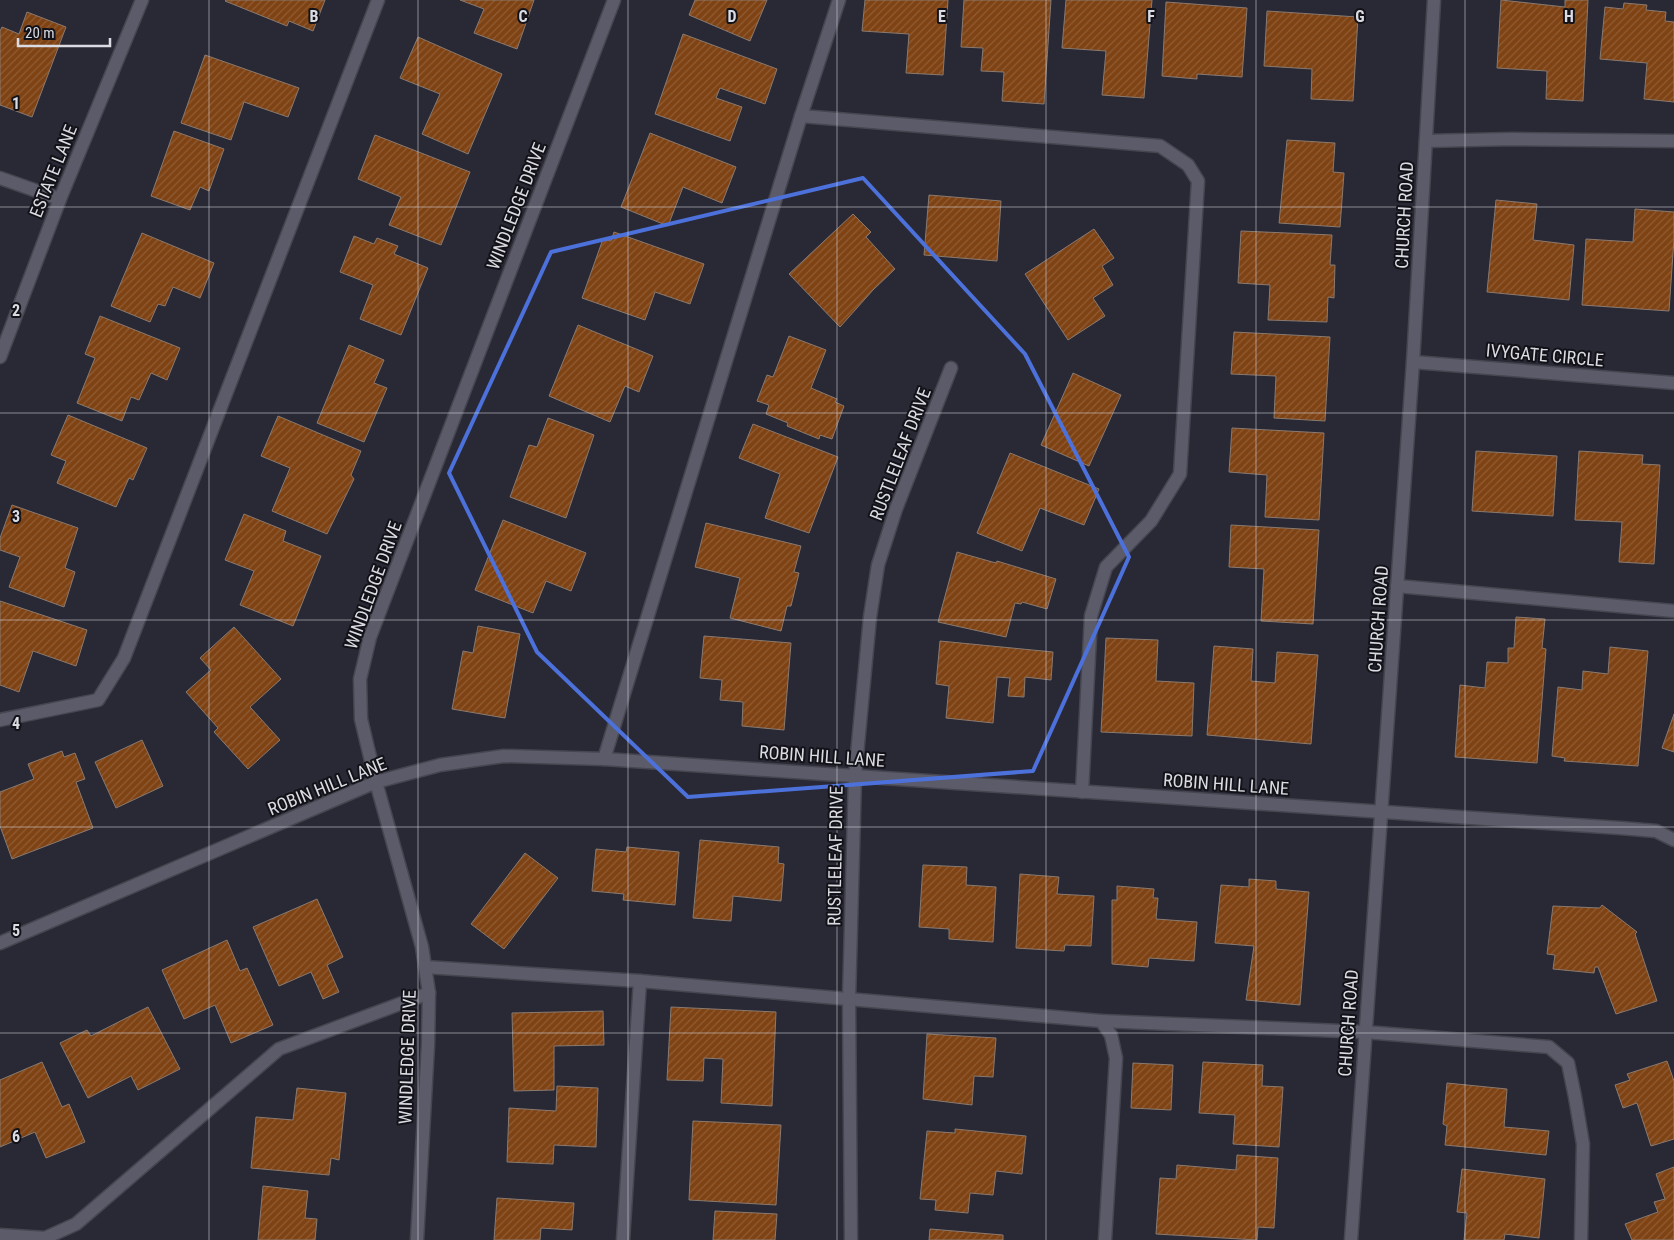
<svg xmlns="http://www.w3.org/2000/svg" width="1674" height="1240" font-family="'Roboto Condensed',sans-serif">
<defs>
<pattern id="building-hatch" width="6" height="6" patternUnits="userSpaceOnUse" patternTransform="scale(1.25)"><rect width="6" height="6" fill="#7e4213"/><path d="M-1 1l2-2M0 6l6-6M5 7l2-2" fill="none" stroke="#905d35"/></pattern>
</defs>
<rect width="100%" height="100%" fill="#292835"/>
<!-- building -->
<g fill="url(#building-hatch)" stroke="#897a70">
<path d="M226,0h99l-12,31 -24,-10 -2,5 -62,-25z"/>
<path d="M460,0h74l-17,49 -43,-16 10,-24z"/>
<path d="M695,0h72l-17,41 -61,-26z"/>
<path d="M865,0h83l-5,75 -37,-2 3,-39 -47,-3z"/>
<path d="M964,0h87l-7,104 -42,-3 2,-29 -23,-1 2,-23 -22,-1z"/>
<path d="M1066,0h86l-8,98 -42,-3 4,-44 -44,-3z"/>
<path d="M1501,0l64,7v-7h23l-5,101 -37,-2 1,-28 -50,-3z"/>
<path d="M1166,2l81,6 -5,69 -45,-3v5l-35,-3z"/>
<path d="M1624,3l23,2 -1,5 20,2 -1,9 9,1v80l-30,-3 3,-36 -47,-4 5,-52 18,2z"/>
<path d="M1267,11l91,6 -5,84 -42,-2 1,-30 -48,-3z"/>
<path d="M27,12l39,15 -34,90 -32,-12v-74l2,-4 17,7z"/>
<path d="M683,34l94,35 -12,35 -45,-16 -4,10 26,9 -12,34 -75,-27z"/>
<path d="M418,37l84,37 -34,80 -46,-20 18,-40 -40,-16z"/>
<path d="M205,55l94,33 -11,29 -44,-15 -13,38 -50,-17z"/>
<path d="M174,131l50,18 -15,42 -9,-4 -10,23 -39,-14z"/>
<path d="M650,133l86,34 -14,36 -39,-16 -15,39 -47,-19z"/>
<path d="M375,135l95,37 -29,73 -52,-20 12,-28 -43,-18z"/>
<path d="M1287,140l48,3 -2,29 11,1 -4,54 -61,-4z"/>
<path d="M929,195l72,6 -4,60 -73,-6z"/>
<path d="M1496,200l41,4 -4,36 41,5 -5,55 -82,-8z"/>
<path d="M1635,209l39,3v27l-5,72 -87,-6 4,-66 47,3z"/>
<path d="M853,214l18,18 -5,5 29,32 -22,21 -33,37 -51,-53z"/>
<path d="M1094,229l20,29 -12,8 11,19 -20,13 12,18 -37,24 -43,-66z"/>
<path d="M1241,231l91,4 -2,30h5l-1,33 -6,-1 -1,25 -59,-2 2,-35 -32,-2z"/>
<path d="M614,232l90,32 -14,40 -35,-12 -10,28 -63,-22 21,-59 8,2z"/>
<path d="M142,233l72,30 -14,35 -27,-11 -8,19 -7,-2 -8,18 -39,-16z"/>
<path d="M354,236l20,8 3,-6 21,8 -4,8 34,14 -27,67 -41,-16 13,-34 -33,-13z"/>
<path d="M100,316l80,32 -13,32 -16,-7 -12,27 -8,-3 -9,24 -45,-18 18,-45 -10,-4z"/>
<path d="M578,325l75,31 -14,36 -14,-6 -15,36 -61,-26z"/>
<path d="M1234,332l96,5 -5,84 -51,-3 2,-42 -45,-2z"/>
<path d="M789,336l37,14 -15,38 26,11 -2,3 9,4 -12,33 -12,-4 -1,4 -32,-13 1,-3 -22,-9 3,-9 -12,-4 10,-26 6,2z"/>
<path d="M349,345l35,15 -10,23 13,5 -23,54 -47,-19z"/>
<path d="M1073,373l48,22 -32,71 -48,-21z"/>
<path d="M68,415l79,33 -14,32 -4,-2 -13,29 -59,-24 9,-22 -15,-6z"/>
<path d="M278,416l83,35 -10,24 3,4 -27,55 -55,-23 18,-43 -29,-12z"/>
<path d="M548,418l46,17 -28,83 -56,-21 19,-52 8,2z"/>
<path d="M753,424l85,33 -29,76 -44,-15 15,-44 -41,-16z"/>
<path d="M1232,428l92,5 -5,87 -54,-3 2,-42 -38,-3z"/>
<path d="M1476,451l81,5 -4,60 -81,-5z"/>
<path d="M1579,451l64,4 -1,9 18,1 -6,99 -35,-2 3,-40 -47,-2z"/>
<path d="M1010,453l89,36 -15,36 -44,-17 -18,43 -45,-18z"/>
<path d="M12,505l66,23 -13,40 10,4 -11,35 -55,-20 11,-30 -20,-7v-12z"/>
<path d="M244,514l42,17 -3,10 38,15 -28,70 -53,-21 14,-34 -29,-11z"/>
<path d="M503,520l83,33 -15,38 -25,-10 -13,32 -58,-23z"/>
<path d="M706,523l95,23 -7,26 5,1 -8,33h-4l-6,25 -51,-13 10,-40 -45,-11z"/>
<path d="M1231,525l88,5 -6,94 -52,-3 3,-52 -35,-2z"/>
<path d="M957,552l39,11 1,-2 59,18 -9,30 -25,-7 -1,2 -6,-1 -9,34 -68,-15z"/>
<path d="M0,601l87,29 -11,36 -43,-15 -14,41 -19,-7z"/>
<path d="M1516,617l29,2 -3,29 4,1 -9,114 -82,-6 5,-72 25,3 2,-26 21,1v-15h6z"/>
<path d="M478,626l42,8 -15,84 -53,-9 11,-58 10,2z"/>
<path d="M234,627l47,52 -31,28 30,33 -32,29 -34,-37 4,-4 -32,-36 25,-22 -11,-12z"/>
<path d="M704,636l87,7 -7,87 -42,-4 1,-24 -23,-2 2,-20 -22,-2z"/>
<path d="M1106,638l52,2 -2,41 38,2 -2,53 -91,-4z"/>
<path d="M940,641l113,11 -2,28 -26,-3 -1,20 -16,-1 2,-18 -13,-1 -4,46 -47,-5 3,-32 -13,-2z"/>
<path d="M1214,646l39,3 -2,32 24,2 2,-31 41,3 -7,89 -104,-9z"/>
<path d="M1610,647l38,4 -10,115 -74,-5 1,-3 -13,-2 6,-69 24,3 1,-19 25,3z"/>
<path d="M1674,714v38l-12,-4z"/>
<path d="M142,740l21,46 -47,22 -21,-46z"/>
<path d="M62,751l2,6 11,-4 10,26 -9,3 17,46 -81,31 -12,-33v-34l34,-13 -6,-15z"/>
<path d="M700,840l79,7 -1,16 6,1 -3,37 -48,-5 -2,25 -38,-3z"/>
<path d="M627,847l52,5 -4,53 -52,-5 1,-6 -32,-3 4,-42 30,3z"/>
<path d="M525,853l33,25 -54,71 -33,-25z"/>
<path d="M923,865l44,2 -1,18 30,2 -3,55 -44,-3v-10l-30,-2z"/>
<path d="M1020,874l39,3 -2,17 37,2 -3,50 -26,-1 -1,6 -48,-3z"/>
<path d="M1249,879l27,2v8l33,3 -9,113 -54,-5 8,-54 -39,-3 6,-58 28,2z"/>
<path d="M1117,886l37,3 -1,9h5l-2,21 41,3 -3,39 -45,-3 -1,9 -36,-3v-64h5z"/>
<path d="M317,899l26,58 -16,8 12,27 -16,7 -12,-27 -32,14 -26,-59z"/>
<path d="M1602,905l35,27 -2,2 22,67 -41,13 -18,-47h-3l-1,6 -41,-4 2,-14 -8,-1 6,-48 47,2z"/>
<path d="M227,940l13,31 7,-3 26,57 -42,18 -16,-38 -31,14 -22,-49z"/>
<path d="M148,1007l32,62 -42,21 -7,-14 -43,22 -28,-55 27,-13 4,6z"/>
<path d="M671,1007l105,5 -4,94 -51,-3 2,-44 -19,-1 -1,23 -36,-1z"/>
<path d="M603,1011l1,34 -50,1v44l-40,1 -2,-78z"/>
<path d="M927,1034l69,4 -3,39 -19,-1 -2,29 -49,-6z"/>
<path d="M1667,1061l7,20v58l-23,7 -14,-43 -14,5 -8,-23 15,-5 -3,-6z"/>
<path d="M42,1062l20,45 7,-3 16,38 -39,16 -11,-26 -35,15v-67z"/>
<path d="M1203,1062l60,3 -1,21 21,1 -4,60 -46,-3 2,-29 -36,-2z"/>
<path d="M1133,1063l40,2 -2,45 -40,-2z"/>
<path d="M1447,1083l60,6 -3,38 45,4 -3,24 -101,-10 2,-19 -4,-2z"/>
<path d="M557,1086l41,2 -2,59 -42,-2 -1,19 -46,-2 2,-54 47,3z"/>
<path d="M297,1088l49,5 -7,67 -8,-2 -2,17 -78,-7 5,-51 37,3z"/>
<path d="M693,1121l88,4 -5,80 -87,-5z"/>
<path d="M955,1129l71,7 -4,38 -26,-3 -3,24 -23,-2 -2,20 -33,-3 1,-10 -16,-1 7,-68 28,2z"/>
<path d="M1237,1155l41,3 -4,70 -16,-1 -1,13 -101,-6 4,-56 16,1 1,-14 59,5z"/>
<path d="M1674,1167v73h-42l-7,-16 33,-12 -4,-10 11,-3 -9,-25z"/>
<path d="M1462,1169l83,10 -6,59 -34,-4 -1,6h-40l3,-27 -10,-1z"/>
<path d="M263,1186l45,5 -3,27 12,1 -2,21h-57z"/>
<path d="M497,1198l77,5 -2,27 -31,-2 -1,12h-46z"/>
<path d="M715,1211l62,3 -2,26h-62z"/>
<path d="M930,1229l73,6v5h-74z"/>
</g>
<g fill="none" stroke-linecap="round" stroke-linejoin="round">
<!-- service casing -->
<g stroke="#464650" stroke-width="15">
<g id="service">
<path d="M801,116l359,30 28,19 10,16 -18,293 -29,47 -45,46 -15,49 -9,176"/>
<path d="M1426,141l86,-2 162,2"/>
<path d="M1397,586l277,25"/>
<path d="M0,720l98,-20 26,-42 254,-658"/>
<path d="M604,759l197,-643 38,-116"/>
<path d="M425,967l215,14 461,40 10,14 5,23 -11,182"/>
<path d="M1101,1021l264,11 184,15 19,16 7,34 8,47 -2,96"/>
<path d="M0,1235l45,3 31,-14 203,-175 150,-56"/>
<path d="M623,1240l17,-259"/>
</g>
</g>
<!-- minor casing -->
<g stroke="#464650" stroke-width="15">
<g id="minor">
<path d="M0,178l60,21"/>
<path d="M0,357l60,-158 82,-199"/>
<path d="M1413,362l261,21"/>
<path d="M0,943l376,-161 64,-17 64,-9 100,3 1016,69 36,3 18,9"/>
<path d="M417,1240l11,-195 1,-52 -7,-46 -46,-165 -15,-63 -1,-40 10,-42 244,-637"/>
<path d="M851,1240l-2,-241 6,-223 15,-159 8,-52 18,-56 55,-141"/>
</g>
</g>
<!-- tertiary casing -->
<g stroke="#464650" stroke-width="15">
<path id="tertiary" d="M1351,1240l62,-878 21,-362"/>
</g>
<!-- service -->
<use href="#service" stroke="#5c5b6a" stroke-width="12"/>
<!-- minor -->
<use href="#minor" stroke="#5c5b6a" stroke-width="12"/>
<!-- tertiary -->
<use href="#tertiary" stroke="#5c5b6a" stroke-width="12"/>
</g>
<!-- marked area -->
<path fill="none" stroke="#4c71db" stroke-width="4" stroke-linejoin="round" d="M863,178l162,176 104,203 -96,214 -345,26 -151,-145 -88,-179 102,-221z"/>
<!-- grid -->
<path fill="none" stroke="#dbdbe3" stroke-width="1" stroke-opacity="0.55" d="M209,0v1240M418,0v1240M628,0v1240M837,0v1240M1046,0v1240M1256,0v1240M1465,0v1240M0,207h1674M0,413h1674M0,620h1674M0,827h1674M0,1033h1674"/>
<g text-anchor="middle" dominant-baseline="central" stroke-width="4" stroke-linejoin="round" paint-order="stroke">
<!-- street labels -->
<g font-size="18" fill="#dbdbe3" stroke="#121218">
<text transform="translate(53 171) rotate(-68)">ESTATE LANE</text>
<text transform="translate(516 206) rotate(-69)">WINDLEDGE DRIVE</text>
<text transform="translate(1404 215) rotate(-87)">CHURCH ROAD</text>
<text transform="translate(1545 355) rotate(5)">IVYGATE CIRCLE</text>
<text transform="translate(900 454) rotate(-69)">RUSTLELEAF DRIVE</text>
<text transform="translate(373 585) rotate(-70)">WINDLEDGE DRIVE</text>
<text transform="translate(1378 619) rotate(-86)">CHURCH ROAD</text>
<text transform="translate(822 756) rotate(4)">ROBIN HILL LANE</text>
<text transform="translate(1226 784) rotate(4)">ROBIN HILL LANE</text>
<text transform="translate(327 786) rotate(-22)">ROBIN HILL LANE</text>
<text transform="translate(835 856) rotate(-89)">RUSTLELEAF DRIVE</text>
<text transform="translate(1348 1023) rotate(-86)">CHURCH ROAD</text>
<text transform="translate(407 1057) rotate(-88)">WINDLEDGE DRIVE</text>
</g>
</g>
<g font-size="16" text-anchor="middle" font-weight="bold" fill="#dbdbe3" stroke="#121218" stroke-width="4" stroke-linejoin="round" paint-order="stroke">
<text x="314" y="22">B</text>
<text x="523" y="22">C</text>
<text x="732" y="22">D</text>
<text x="942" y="22">E</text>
<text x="1151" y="22">F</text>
<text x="1360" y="22">G</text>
<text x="1569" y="22">H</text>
<text x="16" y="109">1</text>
<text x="16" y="316">2</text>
<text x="16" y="522">3</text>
<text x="16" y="729">4</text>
<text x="16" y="936">5</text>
<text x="16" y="1142">6</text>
</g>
<!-- scale -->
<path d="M18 38v8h92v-8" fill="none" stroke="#dbdbe3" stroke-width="2.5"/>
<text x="25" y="38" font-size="15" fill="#dbdbe3" stroke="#121218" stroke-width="4" paint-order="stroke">20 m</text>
</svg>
